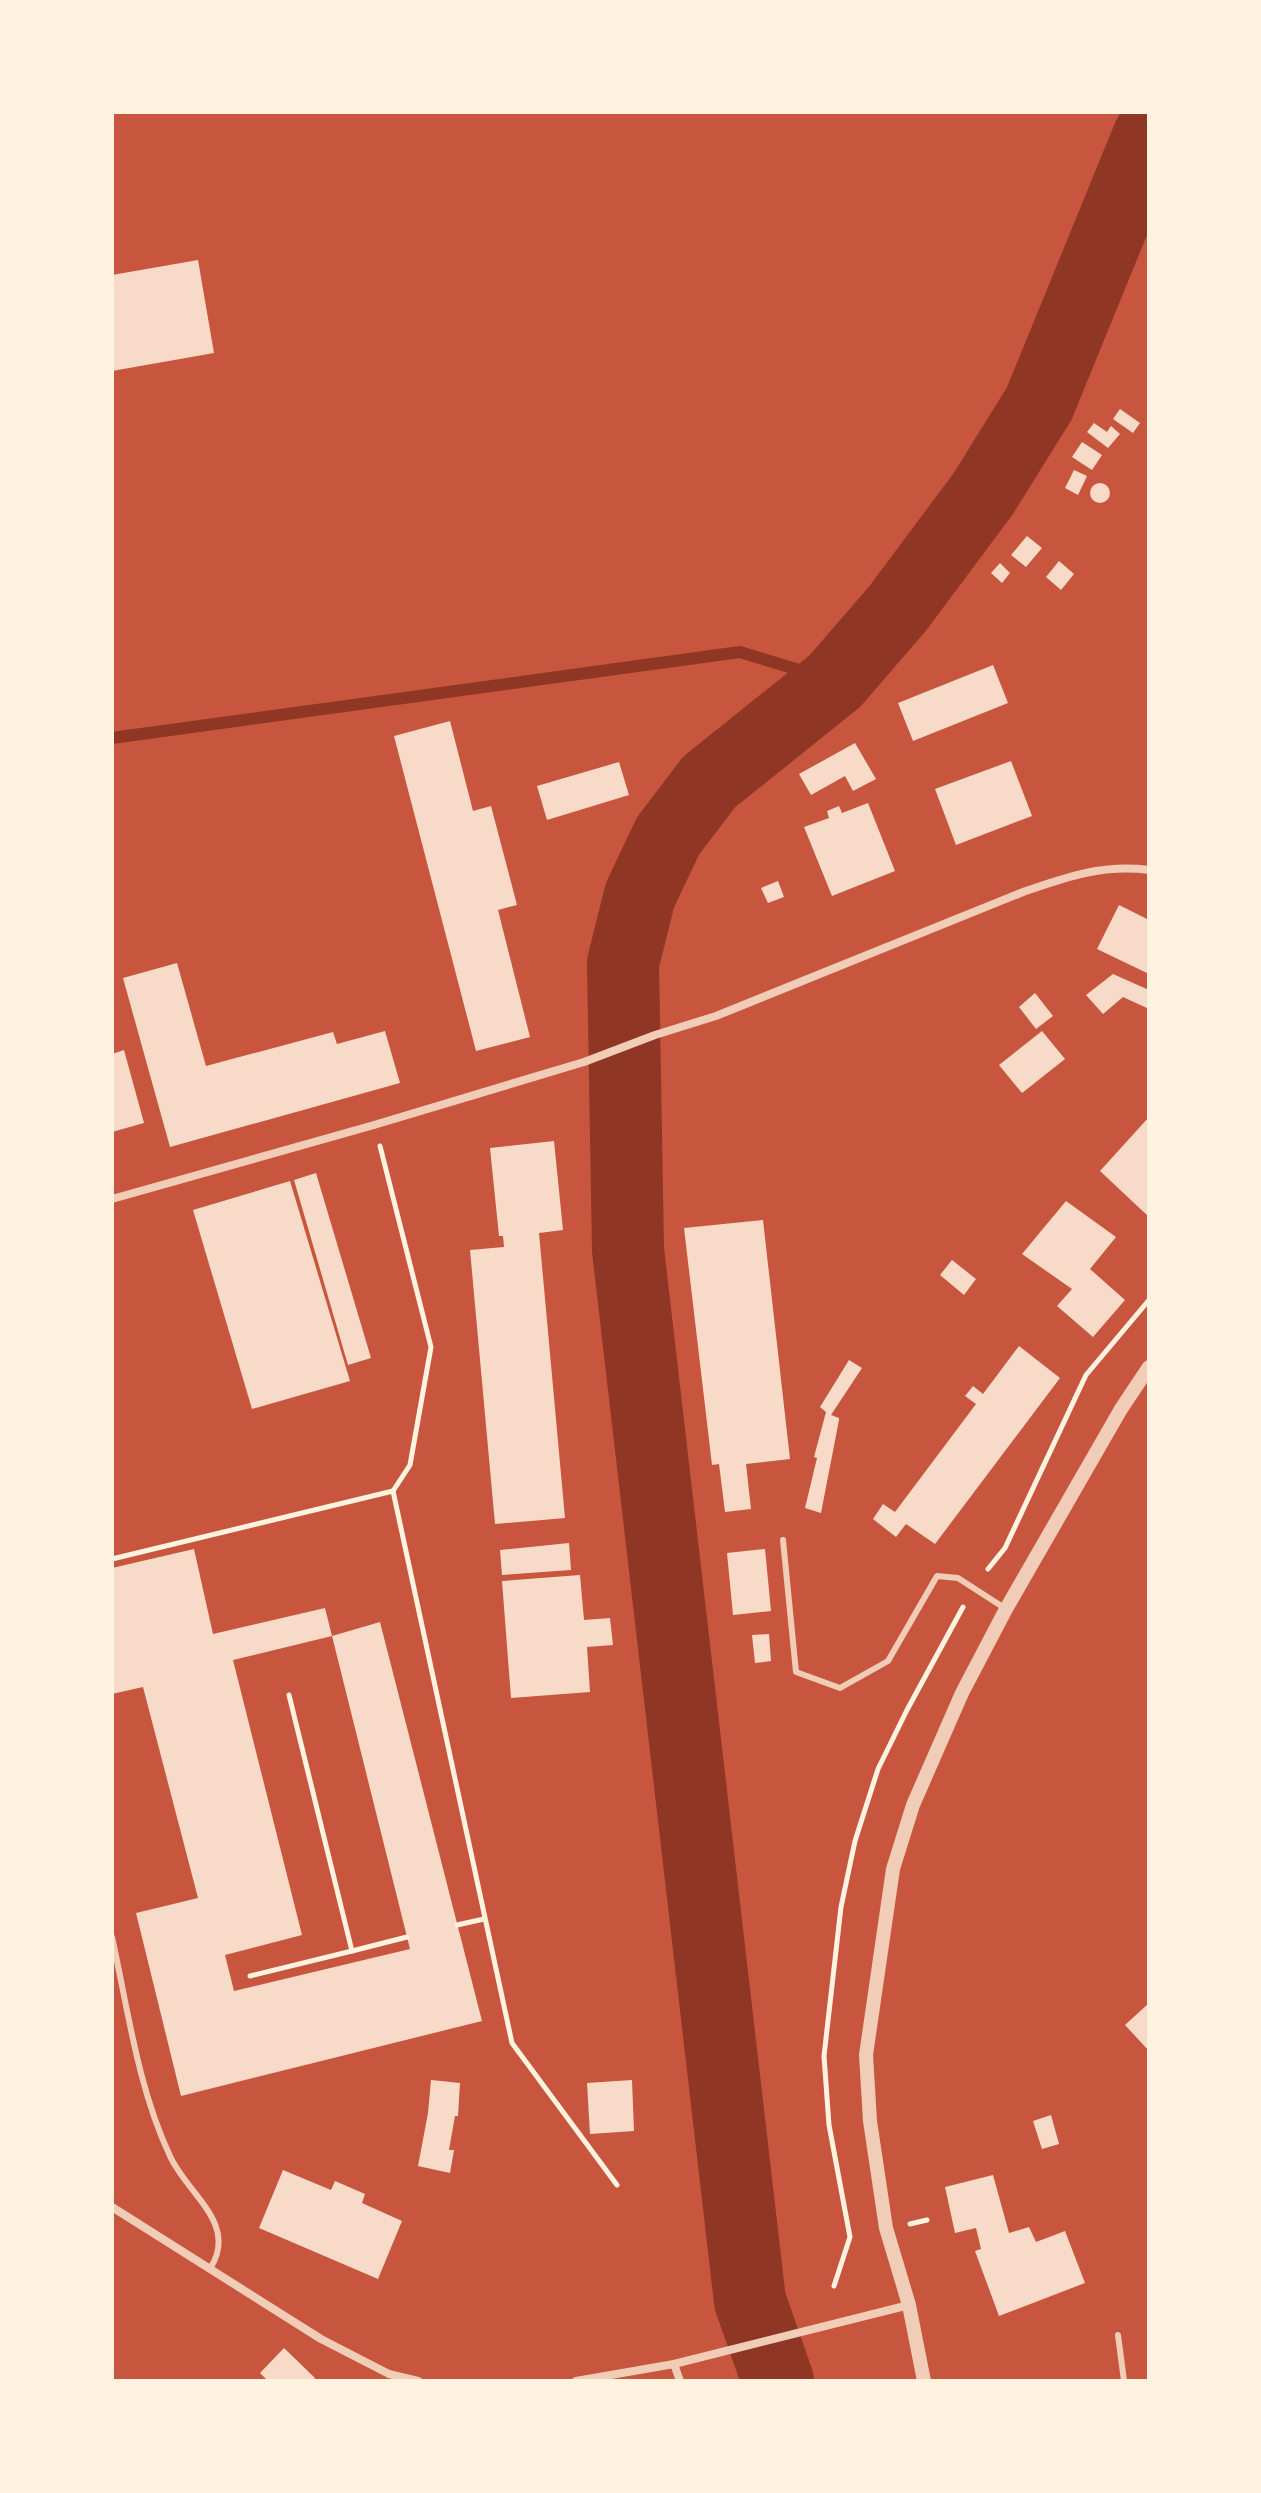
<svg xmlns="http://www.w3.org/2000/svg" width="1261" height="2493" font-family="'Public Sans',sans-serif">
<rect width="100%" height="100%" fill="#c8553d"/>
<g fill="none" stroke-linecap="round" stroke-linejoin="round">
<!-- stream -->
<path stroke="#8f3625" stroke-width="12" d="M112,738l628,-86 95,29"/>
<!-- river -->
<path stroke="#8f3625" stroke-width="72" d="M778,2381l-28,-80 -122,-1051 -5,-287 17,-68 28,-59 41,-54 126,-101 63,-73 85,-114 56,-90 110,-269"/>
</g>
<!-- building -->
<g fill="#f7dbc8">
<path d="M198,260l16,93 -102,18v-96z"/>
<path d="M1120,409l20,14 -7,10 -20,-14z"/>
<path d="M1094,423l13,9 4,-6 9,8 -12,14 -21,-16z"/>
<path d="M1082,442l20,13 -10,15 -20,-13z"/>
<path d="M1074,470l13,6 -9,19 -13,-7z"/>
<circle cx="1100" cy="493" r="10"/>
<path d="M1027,536l15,12 -16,19 -15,-12z"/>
<path d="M1059,561l15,13 -13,16 -15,-13z"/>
<path d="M1000,563l10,10 -8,10 -11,-10z"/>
<path d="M993,665l15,38 -95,38 -15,-38z"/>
<path d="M450,721l23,90 18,-5 26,99 -19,5 32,127 -54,14 -82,-315z"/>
<path d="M855,743l21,36 -23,12 -8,-15 -34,19 -12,-21z"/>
<path d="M1011,761l21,55 -76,29 -21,-56z"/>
<path d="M619,762l10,33 -82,25 -10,-34z"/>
<path d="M868,803l27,68 -63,25 -28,-69 25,-9 -2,-7 12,-5 3,7z"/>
<path d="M778,881l6,16 -16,6 -7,-15z"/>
<path d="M1119,905l30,15v54l-52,-25z"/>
<path d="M177,963l29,103 127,-34 4,12 48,-13 15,52 -230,64 -47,-169z"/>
<path d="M1113,974l36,16v19l-26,-12 -20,17 -17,-19z"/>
<path d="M1035,993l18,23 -17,13 -17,-22z"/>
<path d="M1042,1031l23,28 -43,34 -23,-28z"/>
<path d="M124,1050l20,73 -32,9v-78z"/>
<path d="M1149,1117v100l-49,-46z"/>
<path d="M554,1141l9,89 -24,3 26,285 -70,6 -25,-274 34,-3 -1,-11h-4l-9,-88z"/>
<path d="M316,1173l55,185 -23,7 -54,-185z"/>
<path d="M290,1181l60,200 -98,28 -59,-199z"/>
<path d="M1066,1201l50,36 -26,32 35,31 -32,37 -36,-31 15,-17 -50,-35z"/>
<path d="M763,1220l27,239 -44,5 5,45 -26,3 -6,-48 -7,1 -28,-237z"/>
<path d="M952,1260l24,19 -12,16 -24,-20z"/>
<path d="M1019,1346l41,32 -125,166 -29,-20 -10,13 -23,-18 10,-15 12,8 81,-108 -11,-8 8,-10 10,8z"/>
<path d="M849,1360l13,8 -31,47 8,3v2l-18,93 -16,-5 12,-50 -3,-1 12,-45 -6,-5z"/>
<path d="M569,1543l2,27 -69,5 -2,-25z"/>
<path d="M194,1549l19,85 112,-26 7,28 -99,24 69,275 -77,20 9,36 176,-42 -78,-313 48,-14 102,399 -301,75 -45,-183 62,-15 -55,-211 -31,7v-126z"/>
<path d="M765,1549l6,62 -38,4 -6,-62z"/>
<path d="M580,1575l4,45 26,-2 3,27 -26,2 3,45 -79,6 -9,-117z"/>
<path d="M769,1634l2,27 -16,2 -3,-28z"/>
<path d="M1149,2003v48l-24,-26z"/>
<path d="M431,2080l29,3 -2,33h-3l-6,34h5l-4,23 -32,-7 10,-53z"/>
<path d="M632,2080l2,51 -44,3 -3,-51z"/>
<path d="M1051,2115l8,29 -17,5 -9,-28z"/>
<path d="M283,2170l48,20 4,-9 30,13 -3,9 40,18 -24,58 -119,-51z"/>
<path d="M993,2175l16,58 20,-6 7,15 29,-11 20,52 -86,33 -24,-65 6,-2 -5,-21 -21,5 -10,-46z"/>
<path d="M284,2348l31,30 -2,3h-45l-8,-8z"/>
</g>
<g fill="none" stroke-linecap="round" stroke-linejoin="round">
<!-- path -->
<g stroke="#fff3e0" stroke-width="5">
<path d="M393,1491l119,552 105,142"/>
<path d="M112,1559l281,-68 17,-26 21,-118 -51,-201"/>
<path d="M988,1569l17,-21 81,-173 63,-75"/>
<path d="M289,1695l63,256 55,-14"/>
<path d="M457,1925l27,-6"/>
<path d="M250,1976l102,-25"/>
<path d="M910,2224l17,-4"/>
<path d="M834,2286l16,-49 -21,-112 -5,-69 17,-149 14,-66 23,-72 29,-59 56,-103"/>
</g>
<!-- service -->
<g stroke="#f1ccb7" stroke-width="6">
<path d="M783,1540l13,132 44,16 48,-27 49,-85 21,2 48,31"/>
<path d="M112,1937c16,73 26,151 58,219 17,38 68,67 41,111"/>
<path d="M1118,2335l6,46"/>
</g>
<!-- minor -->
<g stroke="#f1ccb7" stroke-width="8">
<path d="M112,1199l262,-74 210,-63 71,-27 61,-19 307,-124c43,-15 80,-28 126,-22"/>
<path d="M112,2207l209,132 68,35 29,7"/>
<path d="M674,2364l6,17"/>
<path d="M576,2381l98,-17 235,-59"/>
</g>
<!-- tertiary -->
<path stroke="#f1ccb7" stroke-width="14" d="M924,2381l-15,-76 -23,-77 -16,-107 -4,-66 27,-186 20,-64 49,-112 44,-84 115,-200 28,-42"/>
</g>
<!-- border -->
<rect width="1261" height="2493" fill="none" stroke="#fff3e0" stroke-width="228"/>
</svg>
